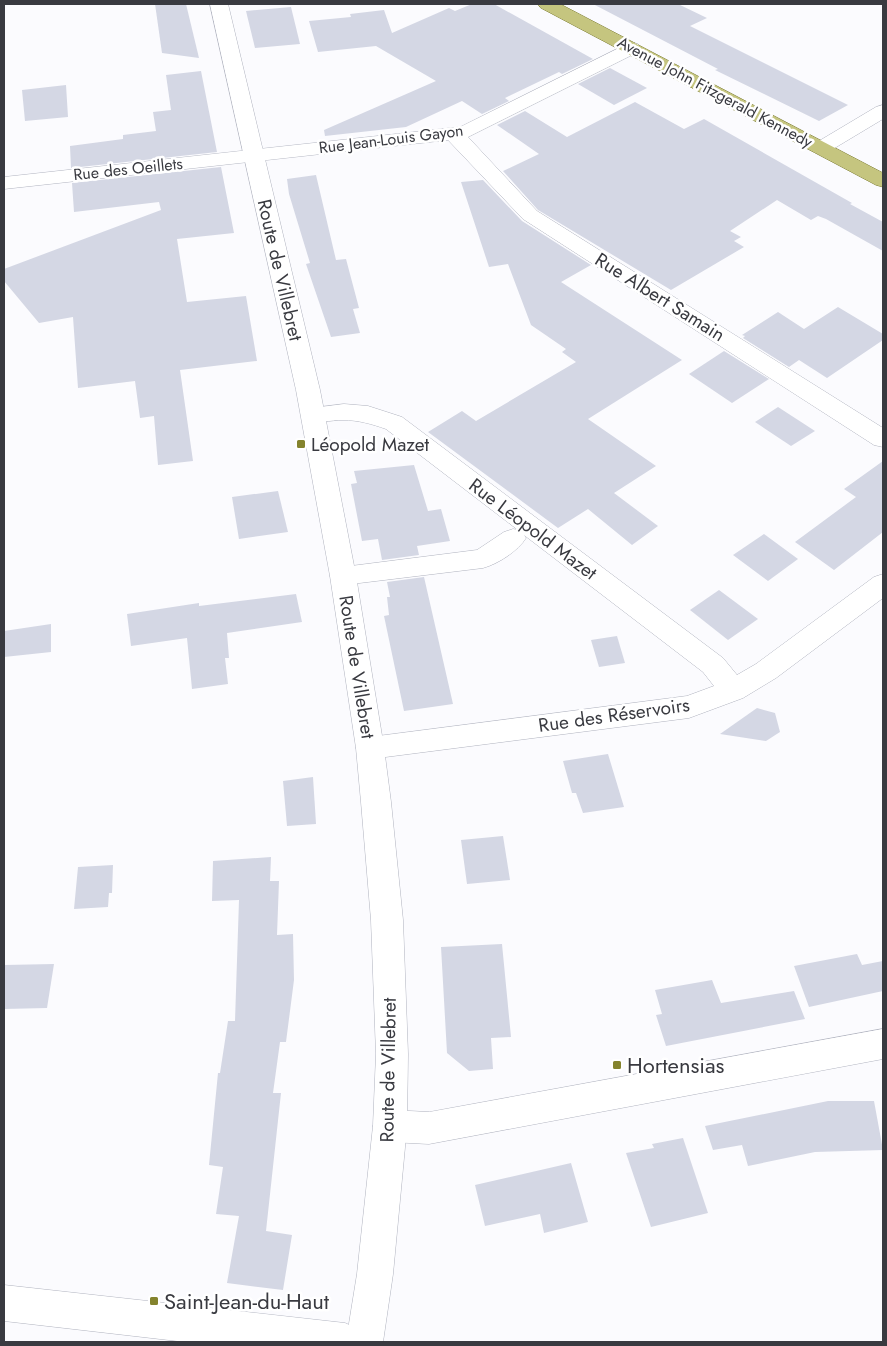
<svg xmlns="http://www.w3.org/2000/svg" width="887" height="1346" font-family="Jost,sans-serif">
<rect width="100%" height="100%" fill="#fbfbfe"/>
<!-- building -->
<g fill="#d4d7e4">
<path d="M155,4h31l13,54 -37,-5z"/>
<path d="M472,4h22l99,55 -31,15 -3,-2 -54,26 4,3 -27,13 -20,-13 -56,26 -81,9 -1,-6 112,-49 -60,-35 -58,6 -9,-31 42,-4 -1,-3 34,-4 8,23 57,-25 6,3z"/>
<path d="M593,4h85l29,14 -17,8 158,79 -29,16 -104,-51 3,-1z"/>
<path d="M291,7l9,37 -45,4 -9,-37z"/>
<path d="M610,68l37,20 -33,17 -36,-21z"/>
<path d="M201,71l16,81 -146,16 -1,-22 53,-7v-4l33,-4 -3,-19 18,-2 -5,-35z"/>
<path d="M66,85l2,32 -43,4 -3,-31z"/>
<path d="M635,102l49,27 20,-10 148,84 -2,1 33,18v29l-57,-32 -8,-3 -7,4 -34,-20 -47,31 11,6 -7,4 10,6 -73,43 -133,-80 -35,-39 36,-17 -42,-29 28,-14 42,26z"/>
<path d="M221,167l13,66 -57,6 10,63 59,-6 11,65 -77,9 13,91 -35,4 -4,-49 -14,2 -5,-37 -57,7 -5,-71 -34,6 -35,-42v-12l157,-59 -2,-8 -85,10 -2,-29z"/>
<path d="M316,175l20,85 10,-1 13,49 -6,1 7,24 -29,4 -25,-73 4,-1 -21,-69 -2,-15z"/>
<path d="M483,180l39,41 69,44 -30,17 121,78 -94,59 68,47 -42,27 44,33 -26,19 -44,-36 -30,19 -130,-96 34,-21 14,10 100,-59 -14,-10 4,-3 -35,-24 -23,-61 -19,3 -28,-85z"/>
<path d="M838,307l45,27v6l-56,38 -28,-18 -10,7 -46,-29 2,-2 -3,-1 36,-23 26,17z"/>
<path d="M724,351l45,28 -37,24 -43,-29z"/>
<path d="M778,407l37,24 -24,15 -36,-24z"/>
<path d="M883,461v71l-49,38 -39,-28 61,-45 -12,-8z"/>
<path d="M414,465l14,46 13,-2 9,32 -33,5 2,9 -37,5 -4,-21 -16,2 -11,-57 6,-1 -3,-12z"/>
<path d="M278,491l10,41 -49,7 -7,-42z"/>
<path d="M764,534l34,25 -30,22 -35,-26z"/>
<path d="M424,577l29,127 -49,7 -20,-95 5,-1 -2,-18h3l-3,-15z"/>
<path d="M719,590l39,29 -30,21 -38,-30z"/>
<path d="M296,594l6,28 -75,11 2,25h-4l3,26 -36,5 -5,-51 -56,8 -4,-32 72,-11v3z"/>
<path d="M51,624v28l-47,5v-26z"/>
<path d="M617,636l8,27 -26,4 -8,-27z"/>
<path d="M757,708l18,5 5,19 -14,9 -46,-7z"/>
<path d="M608,754l16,53 -41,6 -7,-20h-4l-9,-32z"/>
<path d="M313,777l3,47 -29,2 -4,-45z"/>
<path d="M503,836l7,44 -43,4 -6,-44z"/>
<path d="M271,857l-1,24h9l-2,54 16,-1 1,46 -8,62h-6l-7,51h8l-15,138 26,4 -9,55 -56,-7 12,-67 -23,-2 7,-47 -14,-2 9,-92h2l8,-52h7l4,-121 -27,1 1,-40z"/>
<path d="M113,865l-1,28h-3l-1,14 -34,2 4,-42z"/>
<path d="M502,944l9,93 -20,1 2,31 -24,2 -22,-18 -6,-106z"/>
<path d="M857,954l5,11 21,-4v30l-74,16 -15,-41z"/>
<path d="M54,964l-7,44 -43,1v-44z"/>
<path d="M712,980l9,23 73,-12 11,28 -139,27 -10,-31 6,-1 -7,-24z"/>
<path d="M828,1101h46l9,49 -68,2 -67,14 -6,-21 -29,5 -8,-24z"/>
<path d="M683,1138l25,75 -57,14 -25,-74 28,-5 -2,-4z"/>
<path d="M571,1163l17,59 -44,11 -4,-19 -55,12 -10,-41z"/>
</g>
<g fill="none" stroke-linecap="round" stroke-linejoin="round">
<!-- minor casing -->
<g stroke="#b0b3bf" stroke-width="1">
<g id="minor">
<path d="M631,42l7,2 2,4 -2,4 -170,85 69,74 346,217v19l-9,-2 -351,-226 -75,-79 -444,49v-12l456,-50z"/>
<path d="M883,105v14l-55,33 -7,2 -7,-2 -3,-4 3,-4 62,-37z"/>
<path d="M344,404l24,2 34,11 321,241 14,17 19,-11 118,-87 9,-3v24l-107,80 -33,20 -54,20 -319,41 -10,-3 -4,-8 4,-8 10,-3 317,-41 27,-10 -11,-14 -179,-137 2,3c-8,13 -28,26 -43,30l-140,17 -9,-2 -4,-7 4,-7 9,-2 134,-17 27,-18 9,-3 5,1 -132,-101c-14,-5 -28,-9 -43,-9 -13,0 -25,4 -38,1l-4,-6 4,-6z"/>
<path d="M883,1029v30l-454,85 -39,-2 -12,-5 -5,-11 5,-11 12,-5 39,2z"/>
<path d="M4,1285l341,38 13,6 6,13h-178l-182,-21z"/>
</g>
</g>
<!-- secondary casing -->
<g stroke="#b0b3bf" stroke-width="1">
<path id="secondary" d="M210,4h18l92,386 36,186 28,172 7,54 12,118 5,134 -1,72 -14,148 -10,68h-37l11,-68 16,-148 3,-72 -5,-134 -10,-118 -5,-54 -26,-172 -34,-186z"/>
</g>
<!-- primary casing -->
<g stroke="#7b7b31" stroke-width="1">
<path id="primary" d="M538,4h22l323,169v14l-7,-2 -335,-177z"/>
</g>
<!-- minor -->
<use href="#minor" fill="#fff" fill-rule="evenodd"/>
<!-- secondary -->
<use href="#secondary" fill="#fff" fill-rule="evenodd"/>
<!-- primary -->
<use href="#primary" fill="#c5c57f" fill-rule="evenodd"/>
</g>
<!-- markers -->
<g fill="#84832d" stroke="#fff" stroke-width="2">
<rect x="296" y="439" width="10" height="10" rx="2.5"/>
<rect x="612" y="1060" width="10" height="10" rx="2.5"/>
<rect x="149" y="1296" width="10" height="10" rx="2.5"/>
</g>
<g text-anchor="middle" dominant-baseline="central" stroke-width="5" stroke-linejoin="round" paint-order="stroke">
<!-- far-street labels -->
<g font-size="16" fill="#393a40" stroke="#fff">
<text transform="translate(715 92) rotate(28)">Avenue John Fitzgerald Kennedy</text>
<text transform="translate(391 139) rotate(-7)">Rue Jean-Louis Gayon</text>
<text transform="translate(128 169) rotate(-6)">Rue des Oeillets</text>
</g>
<!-- street labels -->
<g font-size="19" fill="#393a40" stroke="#fff">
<text transform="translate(280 270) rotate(77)">Route de Villebret</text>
<text transform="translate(660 297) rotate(32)">Rue Albert Samain</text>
<text transform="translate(533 529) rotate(37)">Rue Léopold Mazet</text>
<text transform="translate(357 667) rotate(81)">Route de Villebret</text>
<text transform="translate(614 715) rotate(-8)">Rue des Réservoirs</text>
<text transform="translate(388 1070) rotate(-89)">Route de Villebret</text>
</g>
<!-- poi labels -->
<g font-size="19" fill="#393a40" stroke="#fff" text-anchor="start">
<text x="311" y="444">Léopold Mazet</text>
</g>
<!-- near-poi labels -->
<g font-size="22" fill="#393a40" stroke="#fff" text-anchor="start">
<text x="627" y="1065">Hortensias</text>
<text x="164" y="1301">Saint-Jean-du-Haut</text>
</g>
</g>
<!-- border -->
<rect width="887" height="1346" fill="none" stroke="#393a40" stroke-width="10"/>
</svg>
